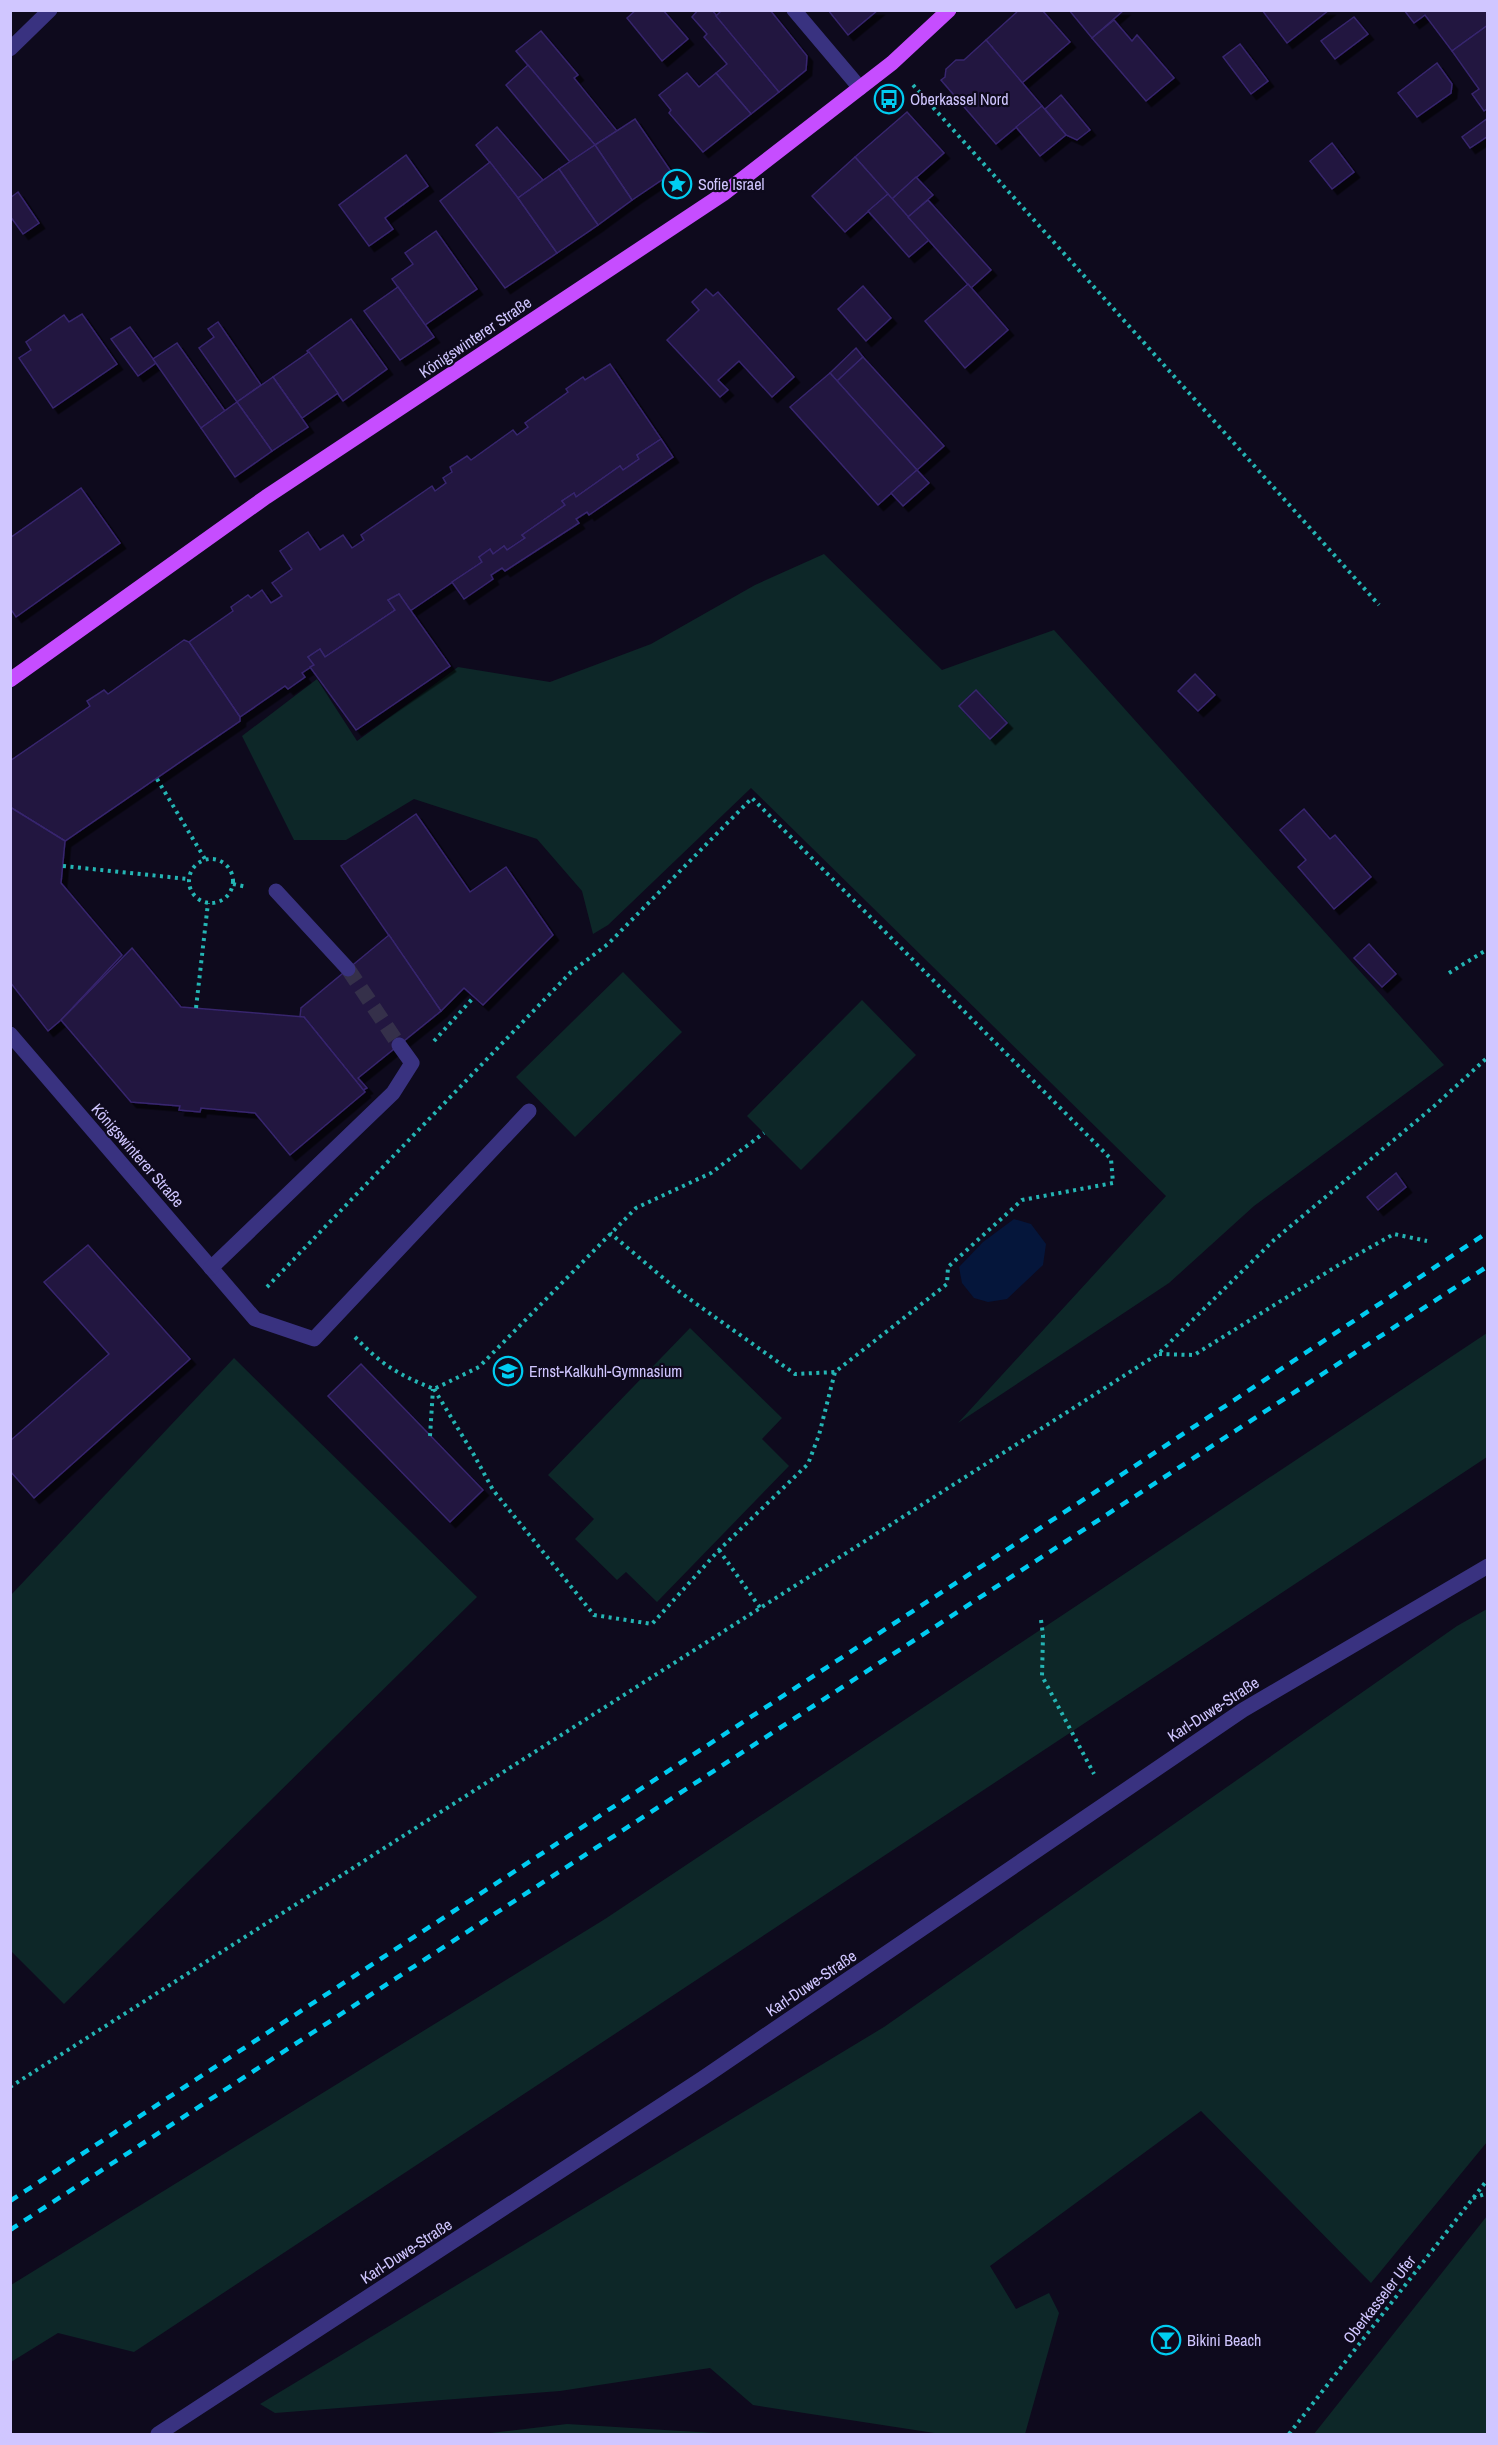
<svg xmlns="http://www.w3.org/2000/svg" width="1498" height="2445" font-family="'Archivo Narrow',sans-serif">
<defs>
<filter id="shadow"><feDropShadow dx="5.5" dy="5.5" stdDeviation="0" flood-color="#0009"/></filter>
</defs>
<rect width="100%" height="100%" fill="#0e0a1d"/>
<!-- green -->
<g fill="#0d2728">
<path d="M824,554l118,116 112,-40 390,435 -190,141 -85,77 -211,140 208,-227 -415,-408 -143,137 -15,9 -11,-43 -45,-52 -123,-40 -68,41h-52l-52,-104 75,-57 40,62 101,-74 92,15 101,-38 104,-59z"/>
<path d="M623,972l59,60 -107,105 -59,-60z"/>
<path d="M862,1000l54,55 -115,115 -54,-54z"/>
<path d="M690,1328l92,90 -20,21 27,27 -132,136 -31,-30 -9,8 -42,-41 19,-20 -46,-44z"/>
<path d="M1487,1333v124l-1353,895 -76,-19 -47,29v-77l594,-366z"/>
<path d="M234,1358l243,239 -413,407 -53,-53v-356z"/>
<path d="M1487,1609v533l-116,141 -170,-172 -211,155 26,43 33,-16 10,20 -34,121h-84l-188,-29 -43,-37 -150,23 -285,22 -15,-9 624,-377 573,-401z"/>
<path d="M1487,2216v218h-173z"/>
<path d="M567,2424l163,10h-248z"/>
</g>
<!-- water -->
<path fill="#05163b" d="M1014,1219l17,5 15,20 -3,21 -36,34 -19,3 -14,-4 -12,-15 -3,-16 24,-25z"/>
<!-- building -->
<g fill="#201540" stroke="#37256d" stroke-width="1.5" filter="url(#shadow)">
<path d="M636,10h27l25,29 -26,22 -35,-43z"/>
<path d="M698,10h14l67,82 -28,22 -35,-41 11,-9 -23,-27 3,-3 -15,-17z"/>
<path d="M770,10l37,46 -1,14 -27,22 -63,-76 6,-6z"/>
<path d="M828,10h50l-30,25z"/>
<path d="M1019,10h23l28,32 -48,41 -36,-43z"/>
<path d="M1069,10h55l-32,28z"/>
<path d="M1262,10h67l-42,33z"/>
<path d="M1404,10h84v15l-36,26 -27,-36 -11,8z"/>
<path d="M1354,17l14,17 -33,25 -14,-18z"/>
<path d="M1114,20l18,21 5,-6 37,43 -28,23 -54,-63z"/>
<path d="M1488,25v83l-4,3 -12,-17 7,-5 -27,-38z"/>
<path d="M541,31l37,44 -4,3 43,53 -22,14 -79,-94z"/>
<path d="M986,40l56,66 -46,38 -55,-64 4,-3 1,-8 10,-9h8z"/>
<path d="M1240,44l28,37 -17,13 -28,-37z"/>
<path d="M1437,63l15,21 -1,9 -34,24 -19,-24z"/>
<path d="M528,65l67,80 -25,17 -64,-77z"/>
<path d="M687,73l12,14 17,-14 35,41 -48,38 -34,-39 2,-3 -12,-15z"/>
<path d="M1061,95l29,35 -13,10 -11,-5 -21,-26z"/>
<path d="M1042,106l24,29 -26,21 -24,-29z"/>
<path d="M907,112l37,41 -52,46 -37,-42z"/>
<path d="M1488,118v18l-18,12 -8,-11z"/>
<path d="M635,119l37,54 -40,27 -37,-55z"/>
<path d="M497,127l46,53 -25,18 -42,-53z"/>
<path d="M1332,143l22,29 -22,17 -22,-28z"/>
<path d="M595,145l37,55 -34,25 -39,-56z"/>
<path d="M406,155l22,31 -43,32 8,11 -24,17 -30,-41z"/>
<path d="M855,157l33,37 -43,38 -33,-36z"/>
<path d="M490,162l28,36 39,55 -52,35 -65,-87z"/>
<path d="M559,169l39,56 -41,28 -39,-55z"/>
<path d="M916,177l17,18 -25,22 -16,-18z"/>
<path d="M18,192l21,31 -16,11 -13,-18v-18z"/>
<path d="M888,194l41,46 -20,17 -41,-46z"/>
<path d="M928,200l63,70 -20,18 -63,-71z"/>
<path d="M436,231l41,58 -52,36 -33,-46 21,-15 -8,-11z"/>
<path d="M968,284l40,46 -43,38 -40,-47z"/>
<path d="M863,286l28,32 -25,23 -28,-32z"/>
<path d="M398,287l36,50 -34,23 -36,-49z"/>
<path d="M706,289l7,7 5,-4 76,85 -22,20 -33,-36 -21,19 10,10 -8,7 -53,-57 32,-30 -7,-8z"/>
<path d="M82,314l35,50 -64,44 -34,-50 12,-8 -5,-8 38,-27 5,7z"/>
<path d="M351,319l36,50 -44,32 -36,-50z"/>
<path d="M218,322l43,63 -24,17 -38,-54 15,-11 -6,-8z"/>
<path d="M130,327l26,36 -18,13 -27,-37z"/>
<path d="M177,343l48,68 -24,17 -48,-69z"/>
<path d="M856,348l7,9 -26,24 -7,-8z"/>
<path d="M309,352l29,41 -36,25 -29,-41z"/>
<path d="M863,357l81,89 -27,24 -80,-89z"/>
<path d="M610,364l51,75 -24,16 2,4 -16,11 -3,-4 -44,31 -2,-4 -12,8 3,4 -43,30 3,3 -18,12 -3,-4 -11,8 -3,-5 -11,8 3,5 -72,49 -11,-17 -11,6 7,10 -70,47 -5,-8 -12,8 6,8 -12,8 3,4 -17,12 -3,-3 -45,31 -51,-75 44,-31 -2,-4 17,-12 3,3 11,-8 9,13 11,-7 -10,-13 20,-14 -12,-18 28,-19 12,18 23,-15 9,13 12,-8 -3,-5 71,-49 3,5 11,-8 -3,-5 9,-6 -2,-5 17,-11 4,4 42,-30 4,5 11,-8 -3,-4 43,-31 -2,-3 17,-12 2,3z"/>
<path d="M830,373l87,97 -39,35 -88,-98z"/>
<path d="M273,377l35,50 -36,24 -35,-49z"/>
<path d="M237,402l35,49 -37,26 -34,-49z"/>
<path d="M661,439l12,18 -84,58 -2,-3 -11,7 3,4 -74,48 -3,-3 -11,7 2,4 -29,20 -12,-17 30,-20 -3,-5 11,-8 3,5 11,-8 3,4 18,-12 -3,-3 43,-30 -3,-4 12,-8 2,4 44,-31 3,4 16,-11 -2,-4z"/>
<path d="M917,470l12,13 -26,23 -12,-13z"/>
<path d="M81,488l39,55 -104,74 -6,-9v-70z"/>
<path d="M399,594l51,72 -94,64 -46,-63 4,-2 -6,-8 12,-8 5,8 70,-47 -7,-10z"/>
<path d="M184,640l5,2 51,75v4l-175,120 -55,-34v-46l80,-55 -3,-5 17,-11 4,4z"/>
<path d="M1195,674l20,21 -17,16 -20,-20z"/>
<path d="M976,690l31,33 -17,16 -31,-33z"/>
<path d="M10,807l55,34 -4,42 61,72 -61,65 -13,11 -38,-49z"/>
<path d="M1304,809l26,30 5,-4 36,42 -37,32 -36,-42 8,-7 -26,-30z"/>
<path d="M416,814l54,78 36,-25 47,68 -70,70 -19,-17 -23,23 -100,-145z"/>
<path d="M389,935l52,76 -83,67 9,10 -4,2 -59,-73h-4l1,-9z"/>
<path d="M1369,944l27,30 -14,13 -28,-29z"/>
<path d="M132,948l49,59 123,10 61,75 -75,63 -35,-42 -54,-5 -1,4 -21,-2 1,-4 -49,-4 -70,-82z"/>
<path d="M1396,1173l10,14 -28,23 -11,-13z"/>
<path d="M88,1245l102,114 -156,139 -24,-27v-30l99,-87 -65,-72z"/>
<path d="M361,1364l122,126 -33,32 -122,-126z"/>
</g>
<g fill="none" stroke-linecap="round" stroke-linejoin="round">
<!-- minor-tunnel -->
<path stroke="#35304a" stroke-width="15" stroke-dasharray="15 8" stroke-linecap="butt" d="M348,969l51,76"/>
<!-- path -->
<g stroke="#24b5b4" stroke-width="4" stroke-dasharray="3 4.5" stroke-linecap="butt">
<path d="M913,85l466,520"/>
<path d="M157,779l48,80"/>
<circle cx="211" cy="881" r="22"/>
<path d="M63,866l125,13"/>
<path d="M233,884l14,3"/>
<path d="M1449,973l39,-24"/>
<path d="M196,1008l12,-105"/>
<path d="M434,1041l40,-44"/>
<path d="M267,1287l304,-315 37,-28 144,-146 359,361 2,24 -91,17 -74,67 -1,17 -112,88 -40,2 -114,-81 -71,-60"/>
<path d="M355,1337c27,28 42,37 79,52l45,-22 157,-159 75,-35 53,-40"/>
<path d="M1159,1354l35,1 143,-89 57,-32 33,7"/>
<path d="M434,1389l40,66 19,35 101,125 58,9 67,-74 89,-86 11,-29 16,-63"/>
<path d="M430,1436l3,-47"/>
<path d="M719,1550l42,59"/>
<path d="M1041,1620l2,15 -1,41 52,98"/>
<path d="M10,2087l1148,-733 116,-114 158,-132 56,-51"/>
<path d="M1473,2198l15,-5"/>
<path d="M1289,2434l199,-255"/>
</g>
<!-- minor -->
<g stroke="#393280" stroke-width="15">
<path d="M794,10l66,78"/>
<path d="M10,49l40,-39"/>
<path d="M276,891l72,78"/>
<path d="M10,1034l245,285 59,20 215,-228"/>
<path d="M211,1268l182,-175 19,-30 -13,-18"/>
<path d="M158,2434l545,-356 540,-368 245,-144"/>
</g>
<!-- major -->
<path stroke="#c64dff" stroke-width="15" d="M10,680l256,-183 457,-303 169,-131 57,-53"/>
<!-- rail -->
<g stroke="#00ccf1" stroke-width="4.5" stroke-dasharray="9 8" stroke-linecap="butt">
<path d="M10,2201l1102,-720 376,-249"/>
<path d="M10,2230l1478,-964"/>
</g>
</g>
<!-- icons -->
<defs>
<g id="bus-ring" transform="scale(1.5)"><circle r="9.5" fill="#0e0a1d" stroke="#00ccf1" stroke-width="1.5"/><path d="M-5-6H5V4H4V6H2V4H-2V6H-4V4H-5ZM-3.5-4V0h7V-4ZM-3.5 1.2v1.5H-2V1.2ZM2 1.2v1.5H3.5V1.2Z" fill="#00ccf1"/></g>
<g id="sight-ring" transform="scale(1.5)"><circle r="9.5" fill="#0e0a1d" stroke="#00ccf1" stroke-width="1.5"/><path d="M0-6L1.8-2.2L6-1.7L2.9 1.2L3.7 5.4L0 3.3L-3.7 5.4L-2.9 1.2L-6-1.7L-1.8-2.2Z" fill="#00ccf1"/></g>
<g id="school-ring" transform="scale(1.5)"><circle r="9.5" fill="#0e0a1d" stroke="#00ccf1" stroke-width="1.5"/><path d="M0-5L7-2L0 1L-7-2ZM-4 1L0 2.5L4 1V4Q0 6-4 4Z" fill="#00ccf1"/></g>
<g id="bar-ring" transform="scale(1.5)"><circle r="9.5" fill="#0e0a1d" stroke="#00ccf1" stroke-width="1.5"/><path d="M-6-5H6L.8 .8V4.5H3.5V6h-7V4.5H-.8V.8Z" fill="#00ccf1"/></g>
</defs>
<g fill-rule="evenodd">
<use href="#bus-ring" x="889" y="99"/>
<use href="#sight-ring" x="677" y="184"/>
<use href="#school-ring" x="508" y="1371"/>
<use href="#bar-ring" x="1166" y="2340"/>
</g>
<g text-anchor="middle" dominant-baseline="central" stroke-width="4.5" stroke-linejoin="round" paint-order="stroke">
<!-- poi labels -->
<g font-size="16" fill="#d0c6ff" stroke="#0e0a1d" text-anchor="start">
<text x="910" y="99">Oberkassel Nord</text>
<text x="698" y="184">Sofie Israel</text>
<text x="529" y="1371">Ernst-Kalkuhl-Gymnasium</text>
<text x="1187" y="2340">Bikini Beach</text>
</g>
<!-- street labels -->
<g font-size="16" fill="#d0c6ff" stroke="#0e0a1d">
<text transform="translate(475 337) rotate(-34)">Königswinterer Straße</text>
<text transform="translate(138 1155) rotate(49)">Königswinterer Straße</text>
<text transform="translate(1213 1709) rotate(-33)">Karl-Duwe-Straße</text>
<text transform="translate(811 1983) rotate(-34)">Karl-Duwe-Straße</text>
<text transform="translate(406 2251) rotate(-33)">Karl-Duwe-Straße</text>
<text transform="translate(1379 2299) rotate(-52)">Oberkasseler Ufer</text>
</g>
</g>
<!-- border -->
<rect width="1498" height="2445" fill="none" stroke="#d0c6ff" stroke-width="24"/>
</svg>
